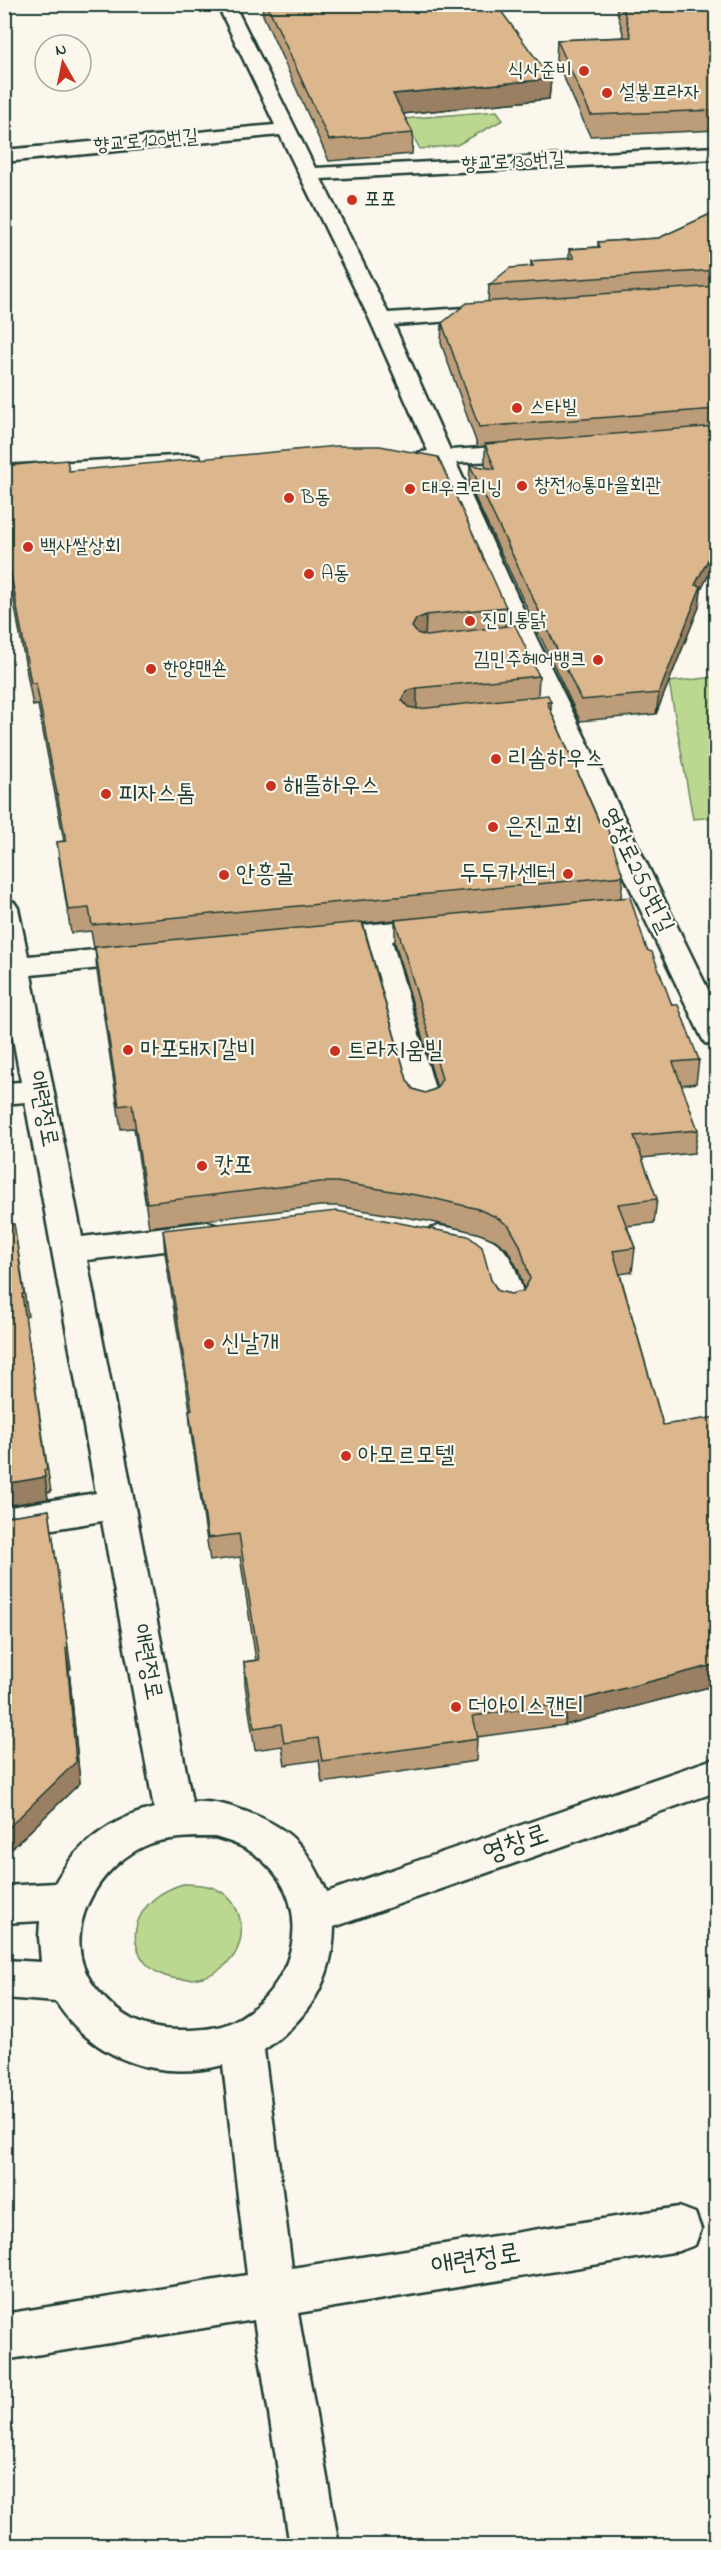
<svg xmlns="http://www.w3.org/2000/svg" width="721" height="2550" font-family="'Indie Flower','Poor Story',sans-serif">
<rect width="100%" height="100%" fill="#fbf7ec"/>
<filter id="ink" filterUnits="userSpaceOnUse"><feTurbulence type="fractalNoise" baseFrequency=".0167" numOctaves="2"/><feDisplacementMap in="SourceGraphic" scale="12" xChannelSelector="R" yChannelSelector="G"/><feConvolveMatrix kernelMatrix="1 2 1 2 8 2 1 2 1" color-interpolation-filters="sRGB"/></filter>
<g filter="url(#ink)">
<!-- green -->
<g fill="#bcd890" stroke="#6e8a62" stroke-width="1.5">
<path d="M497,111l6,9 -46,25 -37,4 -16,-30z"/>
<path d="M716,677v140l-23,2 -24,-137z"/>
<path d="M183,1884c10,0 21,0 31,4 26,11 34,42 21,66 -7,11 -20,20 -32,23 -72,17 -98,-69 -20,-93z"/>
</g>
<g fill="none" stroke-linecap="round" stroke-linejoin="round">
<!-- minor casing -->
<g stroke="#1f3d34" stroke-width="5">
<g id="minor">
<path d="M217,4h17l81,164 401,-21v12l-395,20 67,134 108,-7 7,2 3,4 -3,4 -7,2 -102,7 56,125 79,-5 8,2 3,5 -3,5 -8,2 -73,4 80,174 180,369v40l-11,-3 -4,-7 -191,-399 -76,-173 -17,-1 -3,-5 3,-5 11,-2 -58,-131 -90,-185 -276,27v-12l271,-25z"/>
<path d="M191,455l8,2 3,5 -3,5 -195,13v-14z"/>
<path d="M4,899l10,3 4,6 10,48 113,-10 10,2 4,7 -4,7 -10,2 -110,11 51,262 125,-15 11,4 5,8 -5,8 -11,4 -120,14 105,542c21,-1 36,3 55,10 46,17 61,37 80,80l389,-134v34l-382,135c-1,55 -26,92 -70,123l28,218 387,-61 16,6 6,16 -6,16 -16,6 -381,62 41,233h-49l-36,-226 -250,40v-46l243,-39 -24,-210c-66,17 -130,-6 -167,-63l-52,-4v-38l37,2 -2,-25 1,-16 -36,2v-37l51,-3c22,-40 56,-64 99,-75l-52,-287 -98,16v-29l92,-15 -71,-391 -21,2v-21l17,-1 -17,-93zM215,1837c17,5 35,11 48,24 55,49 30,131 -31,161 -14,7 -34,8 -49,8 -39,1 -66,-14 -89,-44 -38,-51 4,-124 58,-143 20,-6 42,-6 63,-6z"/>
<path d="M439,918l10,3 4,6 -4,6 -57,8 47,162 -4,7 -11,4 -11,-4 -4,-7 -46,-160 -43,4 -10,-3 -4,-6 4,-6 10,-3z"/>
<path d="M439,1226c62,9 71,17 87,77l-5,9 -12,3 -12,-3c-6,-12 -7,-23 -11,-36 -7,-26 -37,-23 -59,-30l-4,-8 4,-8z"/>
</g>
</g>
<!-- minor -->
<use href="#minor" fill="#fbf7ec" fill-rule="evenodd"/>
</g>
<!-- wall -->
<g fill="#bd9d79" stroke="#1f3d34" stroke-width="1.5" fill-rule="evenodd">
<path d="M262,4h218l71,75 -2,20 -146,15 10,19 -1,21 -83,7 -66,-146z"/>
<path d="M615,4h102v126l-127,6 -34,-76 1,-20 67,-3z"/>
<path d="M717,211v347l-16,32 -2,17 -43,107 -76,7 -111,-236 1,-20 16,3 -1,-4v-18l-7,1 -37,-104 1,-20 46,-21 1,-17 42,-19v-5l38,-2v-10l29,-2v-5l61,-4z"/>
<path d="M4,466l65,5 437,136 -1,19 34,50 -1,20 13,6v9l72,165 -2,22 26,52 25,55 27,55 -3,23 -15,2 17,45 -4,23 -52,5 15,41 -3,24 -27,3 8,22 -3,24 -12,2 43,151 54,-8v268l-152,40 -88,12 -1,24 -154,22 -3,-23 -34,5 -3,-19 -27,4 -10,-66 -1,-22 12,-2 -16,-103 -30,4 -19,-128 -2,-23h1l-25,-157 -2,-23 328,50 7,11 13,3 12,-3 1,-2 -6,-20 -11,-20 -12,-9 -18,-7 -49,-12 -91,-15h-17l-171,21 -15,-99 -13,1 -24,-158 -2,-23h-1l-3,-17 -20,2 -11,-68 -3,-23 7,-1 -26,-136 -5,1 -21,-115 -8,1zM395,920v23l42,145 -12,5 -12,-4 -6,-9 -44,-157z"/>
<path d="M14,1224l14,92 -3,1 26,175h-4l1,7 -44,7z"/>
<path d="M49,1510l22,159h-2l11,114 -76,73v-339z"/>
</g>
<!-- shaded-wall -->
<g fill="#9a8063" stroke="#1f3d34" stroke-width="1.5">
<path d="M551,79l-2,20 -157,16 1,-21z"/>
<path d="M717,542v16l-16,32 -2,17 -43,107 3,-21 36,-108z"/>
<path d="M426,615l-1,23 -10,4 -3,-15 4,-8z"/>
<path d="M417,688v23l-11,3 -4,-14 4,-9z"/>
<path d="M45,1477l3,22 -44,7v-22z"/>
<path d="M66,1648l3,21 11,114 -76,73v-24z"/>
<path d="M717,1664v21l-152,40 3,-22z"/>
</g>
<!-- building -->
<g fill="#dcb78d" stroke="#1f3d34" stroke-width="1.5">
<path d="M267,4h213v2l12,-1 6,2 53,72 -158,15 20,39 -84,7z"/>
<path d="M622,4h95v106l-126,5 -34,-75 74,-3z"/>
<path d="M717,211v59l-228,15 21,-17 23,-2 -2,-5 43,-3 -5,-9 31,-2 -2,-5 61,-4z"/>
<path d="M717,286v123l-238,18 -37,-104 25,-20z"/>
<path d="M717,426v116l-22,43 6,1 -42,107 -78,7 -111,-235 25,4 -10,-25z"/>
<path d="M337,446h43l58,11 68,150 -80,8 -10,4 -4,8 5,6 10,3 88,-11 24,51 -122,12 -11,3 -4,9 6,7 10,2 130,-14 3,7h-4l52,120 6,-1 18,55 -531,49 -3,-17 -21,2 -11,-68 9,-1 -30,-158h-5l-21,-114h-6v-103l63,-6 2,11z"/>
<path d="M630,897l17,53 5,2 20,53h6l21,55 -26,2 25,68 -64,6 23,63 -39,5 17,44 -22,3 50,174 54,-8v166h-3l3,6v75l-149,39 -95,13 5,23 -156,22 -4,-23 -34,5 -3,-19 -27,4 -10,-66 15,-2 -20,-126 -31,4 -19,-128h3l-29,-180 174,-19 131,25 14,11 9,33 7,11 13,3 12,-3 7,-12 -10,-34 -11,-19 -13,-9 -18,-8 -50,-12 -91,-15h-17l-173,21 -15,-99 -13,2 -24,-159 267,-25 45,158 6,9 12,4 11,-4 6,-10 -47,-159z"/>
<path d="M14,1224l10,70h-2l25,176h-3l1,7 -41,7v-258z"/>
<path d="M49,1510l19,138h-2l10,114 -72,70v-315z"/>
</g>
</g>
<!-- markers -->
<g fill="#c8321e" stroke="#fbf7ec" stroke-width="2">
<circle cx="584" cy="71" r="6"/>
<circle cx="607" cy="93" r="6"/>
<circle cx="352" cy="200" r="6"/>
<circle cx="517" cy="408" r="6"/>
<circle cx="522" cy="486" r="6"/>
<circle cx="410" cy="489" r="6"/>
<circle cx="289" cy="498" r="6"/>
<circle cx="28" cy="547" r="6"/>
<circle cx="309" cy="574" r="6"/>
<circle cx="470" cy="621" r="6"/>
<circle cx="598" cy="660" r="6"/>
<circle cx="151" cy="669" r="6"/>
<circle cx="496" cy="759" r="6"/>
<circle cx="271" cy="786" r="6"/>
<circle cx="106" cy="794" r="6"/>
<circle cx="493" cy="827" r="6"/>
<circle cx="568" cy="874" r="6"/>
<circle cx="224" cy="875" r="6"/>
<circle cx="128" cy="1050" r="6"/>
<circle cx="335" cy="1051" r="6"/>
<circle cx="202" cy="1166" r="6"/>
<circle cx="209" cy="1344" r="6"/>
<circle cx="346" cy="1456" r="6"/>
<circle cx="456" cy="1707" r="6"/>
</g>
<g text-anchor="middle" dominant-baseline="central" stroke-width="4.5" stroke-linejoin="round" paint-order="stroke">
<!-- far-poi labels -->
<g font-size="20" fill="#1f3d34" stroke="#fbf7ec" text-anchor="start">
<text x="572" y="71" text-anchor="end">식사준비</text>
<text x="619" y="93">설봉프라자</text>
<text x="364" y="200">포포</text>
<text x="529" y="408">스타빌</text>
<text x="534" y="486">창전10통마을회관</text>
<text x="422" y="489">대우크리닝</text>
<text x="301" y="498">B동</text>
<text x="40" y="547">백사쌀상회</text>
<text x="321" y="574">A동</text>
<text x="482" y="621">진미통닭</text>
<text x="586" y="660" text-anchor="end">김민주헤어뱅크</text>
<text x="163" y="669">한양맨숀</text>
</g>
<!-- far-street labels -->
<g font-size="20" fill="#1f3d34" stroke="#fbf7ec">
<text transform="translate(146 142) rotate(-5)">향교로120번길</text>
<text transform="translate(513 163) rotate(-3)">향교로130번길</text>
</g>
<!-- poi labels -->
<g font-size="24" fill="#1f3d34" stroke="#fbf7ec" text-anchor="start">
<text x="508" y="759">리솜하우스</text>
<text x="283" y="786">해뜰하우스</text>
<text x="118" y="794">피자스톰</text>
<text x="505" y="827">은진교회</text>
<text x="556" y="874" text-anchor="end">두두카센터</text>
<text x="236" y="875">안흥골</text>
<text x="140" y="1050">마포돼지갈비</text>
<text x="347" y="1051">트라지움빌</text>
<text x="214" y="1166">캇포</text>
<text x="221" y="1344">신날개</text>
<text x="358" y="1456">아모르모텔</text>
<text x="468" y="1707">더아이스캔디</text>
</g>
<!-- street labels -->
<g font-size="24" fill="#1f3d34" stroke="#fbf7ec">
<text transform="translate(636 871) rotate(64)">영창로255번길</text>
<text transform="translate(42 1109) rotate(79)">애련정로</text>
<text transform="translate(146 1662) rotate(79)">애련정로</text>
</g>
<!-- near-street labels -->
<g font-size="28" fill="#1f3d34" stroke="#fbf7ec">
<text transform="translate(516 1845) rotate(-19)">영창로</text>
<text transform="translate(476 2261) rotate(-9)">애련정로</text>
</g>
</g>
<!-- margin -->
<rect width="721" height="2550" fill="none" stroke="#fbf7ec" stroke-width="24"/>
<rect x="12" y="12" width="697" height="2526" fill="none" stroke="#1f3d34" stroke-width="2" filter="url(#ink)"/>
<!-- north arrow -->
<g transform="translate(63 63) rotate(351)"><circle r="28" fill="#fbf7ec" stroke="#a3ada2" stroke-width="1.5"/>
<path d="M0-4.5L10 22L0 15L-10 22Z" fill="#c8321e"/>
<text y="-9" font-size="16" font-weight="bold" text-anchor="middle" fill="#1f3d34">N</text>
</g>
</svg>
